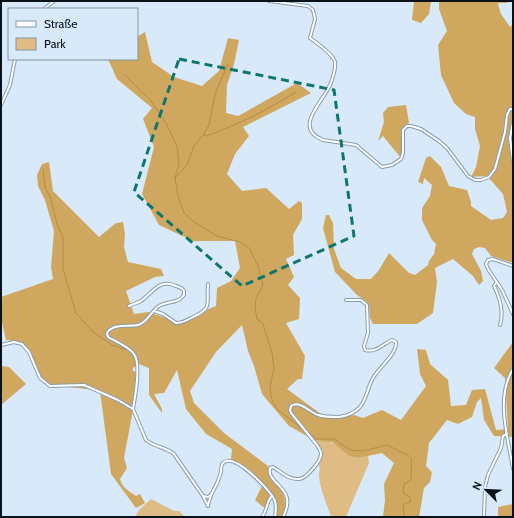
<svg xmlns="http://www.w3.org/2000/svg" width="514" height="518" font-family="Cabin,sans-serif">
<rect width="100%" height="100%" fill="#d8e9fa"/>
<!-- green -->
<g fill="#debc84">
<path d="M314,440c5,0 13,0 18,3 17,8 14,18 36,13l1,7 -23,54h-14l-2,-3c-4,-12 -10,-25 -11,-38 0,-5 2,-8 -1,-12 8,-11 3,-15 -4,-24z"/>
<path d="M151,499l23,12h5l6,6h-50l4,-7z"/>
</g>
<!-- forest -->
<g fill="#d0a75e">
<path d="M414,1h17l-2,13 -8,9 -9,-3z"/>
<path d="M439,1h70l-2,2h-8l-1,1 3,10 9,13 3,-3v239l-22,-7 -6,-8 -6,-1 -5,2 -2,5 9,17 2,10 -4,4 -6,-9 -20,-17 -18,9 2,14 -4,31 -16,11h-44l-3,-6 -1,-14 -13,-10 -21,-22 -12,-44 3,-13h3l4,8 1,26 7,19 15,11h15l8,-9 10,-17 20,20 6,2 13,-10 1,-4 5,-7 2,-10 -4,-4 -10,-20v-12l8,-12 2,-11 -8,-7 -1,6 -5,-2 8,-24 4,-2 11,11 8,19 18,4 4,12v4l20,14 12,-2 4,-6 -4,-18 -16,-18 -16,1 5,-10 4,-21 -5,-17v-12l-9,-3 -12,-11 -13,-28 -3,-30 9,-14 -8,-22z"/>
<path d="M145,32l7,30 22,15 28,9 17,-15 9,-33 11,2 -5,24 -7,21 -1,28 12,3 59,-33 14,10 -68,34 6,9 -14,18 -8,20 15,17 24,-3 23,21 10,-8 3,2v16l-9,16 1,20 -8,4 8,18 -6,8 12,13 -1,21 -13,4 19,33 -3,23h-4l-11,10 38,28 14,1 15,-3 9,3 19,-8 19,10 25,-34 -6,-12 -3,-25 9,1 4,14 18,16 3,26 15,-1 6,-15 13,-1 11,41 12,-1 -3,-51 -11,-10 19,-26v95l-19,-1 -10,-16 -3,-22 -4,4 -5,15 -14,7 -11,-4 -18,23 -3,23 6,6 -2,10 -6,6 -5,29h-36l2,-17 -1,-16 10,-21 -12,-10 -24,5 -9,-2 -17,-14 -18,-2 -25,-14 -27,-32 -8,-28 -6,-15 -6,-26 -26,27 -26,39 4,12 30,30 44,33v7c11,14 24,25 13,44h-4v-11l-4,-11 -5,4 -2,8h-3l-8,-7 7,-14 -31,-27 1,-10 -26,-15 -20,-25 -9,-39 -13,23 -10,1 8,15v4l-13,-18v-27l-10,-4 -6,4v3l3,1 -3,38 -9,48 3,10 -7,11c2,9 9,12 16,17l4,-2 5,9 -9,5 -25,-34 -11,-83c-13,-2 -27,-4 -40,-5 -4,-1 -9,-1 -13,-2 -21,-10 -2,-42 -41,-44l-5,-22v-21l52,-18 -2,-12 3,-36 -9,-31 -7,-14 -1,-11 5,-11 7,-2 4,29 46,46 17,-14 7,-1 2,12 -1,13 4,15 33,7 3,7 -9,1 -29,14 8,23 14,-2 30,10 38,-16 1,-18 14,-7 9,-13 -5,-27h-42l-34,-16 -17,-31 12,-47 -11,-28 9,-11 -35,-29 -9,-20h29v-22z"/>
<path d="M406,105l3,18 -6,4 -2,7v24l-18,-22 -5,5 6,-19 -1,-9 5,-6z"/>
<path d="M1,366l8,1 17,17 -25,21z"/>
<path d="M513,504v13h-15v-10z"/>
</g>
<g fill="none" stroke-linecap="round" stroke-linejoin="round">
<!-- stream -->
<g stroke="#b48c42" stroke-width="1">
<path d="M125,75l26,26 15,22 11,23 2,18 -4,14 3,18 6,17 10,9 23,14 23,6 9,6 9,18 5,19 -7,13 -1,10 2,11 6,5 9,29 2,16 -4,17 1,10 2,7 5,7 25,19"/>
<path d="M204,134l2,2c32,-11 61,-26 90,-44"/>
<path d="M43,169l2,18 6,12 6,25 6,13v32l13,44 17,19 19,13 15,5"/>
<path d="M175,178l12,-13 7,-19 10,-12 5,-9 6,-31 13,-30"/>
<path d="M309,433l7,6h18l16,11 13,1 24,-6 22,11"/>
<path d="M404,517l-1,-12 8,-4 -2,-5 -5,-2 -1,-5 1,-5 7,-4c0,-5 1,-18 0,-22"/>
</g>
<!-- street casing -->
<g stroke="#889cb0" stroke-width="4">
<g id="street">
<path d="M269,1l39,5 5,4 2,9 -5,19c7,5 23,16 25,24 1,7 -3,20 -7,27 -8,15 -34,40 -5,51l33,5 26,22 10,-2 9,-6 2,-6v-23l4,-4h4l10,3 18,12 8,7 21,28 7,4h6l8,-3 6,-8 10,-37 2,-17 3,-6h3"/>
<path d="M44,9l10,-8"/>
<path d="M1,105l9,-20 5,-26"/>
<path d="M513,122l-3,16 3,23"/>
<path d="M513,266l-20,-7 -5,1 -2,4 2,5 14,21 11,24"/>
<path d="M497,282l-3,4c6,12 10,26 6,39"/>
<path d="M129,306c4,-2 8,-3 12,-5 12,-9 19,-23 35,-15 4,1 6,2 8,5v4c-6,9 -17,6 -25,11 -8,5 -12,17 -21,19 -10,2 -25,-2 -31,8l1,4c7,4 21,10 26,17 7,9 1,44 -1,55"/>
<path d="M154,311l9,3 13,9c5,0 10,-2 15,-5 23,-10 15,-13 17,-34"/>
<path d="M1,345l13,-3 8,2 7,8 11,26 10,8 34,-1 34,15 15,9 13,31c8,7 20,7 28,14l29,42 5,10"/>
<path d="M513,369c-18,29 -5,68 0,100"/>
<path d="M203,496l5,1 3,-2c4,-7 8,-15 10,-23 0,-3 0,-7 2,-9 11,-11 46,26 51,36 3,5 2,12 1,18"/>
<path d="M208,505l3,-10"/>
<path d="M484,516l1,-29 3,-12 13,-27 2,-12 4,-2"/>
<path d="M262,517c6,-7 4,-16 10,-21"/>
<path d="M283,517c16,-30 -17,-32 -13,-49l3,-1c8,5 16,13 26,12 7,0 22,-18 22,-25 0,-3 -2,-6 -4,-9l-26,-32 -1,-3 1,-4c9,-6 18,6 27,9 6,2 15,2 21,2 7,-1 15,-4 20,-9 9,-9 8,-23 16,-33 6,-9 22,-22 21,-33l-4,-2c-9,4 -16,13 -27,10l-1,-4 4,-13 -1,-28 -6,-5h-15"/>
</g>
</g>
<!-- street -->
<use href="#street" stroke="#fff" stroke-width="2"/>
</g>
<!-- marked area -->
<path fill="none" stroke="#0f766e" stroke-width="3" stroke-dasharray="8 5" stroke-linejoin="round" d="M179,59l155,31 20,146 -112,50 -108,-94z"/>
<!-- border -->
<rect width="514" height="518" fill="none" stroke="#0a1219" stroke-width="4"/>
<!-- legend -->
<rect x="8" y="8" width="130" height="52" fill="#d8e9fa" stroke="#8693a0"/>
<rect x="16" y="21" width="20" height="6" fill="#ffffff" stroke="#8693a0"/>
<text x="44" y="28" font-size="12" fill="#0a1219">Straße</text>
<rect x="16" y="38" width="20" height="12" fill="#debc84" stroke="#8693a0"/>
<text x="44" y="48" font-size="12" fill="#0a1219">Park</text>
<!-- north arrow -->
<g transform="translate(486 490) rotate(294)" stroke="#d8e9fa" stroke-width="3" paint-order="stroke">
<path d="M0-3L7 15L0 10L-7 15Z" fill="#0a1219"/>
<text y="-6" font-size="11" font-weight="bold" text-anchor="middle" fill="#0a1219">N</text>
</g>
</svg>
